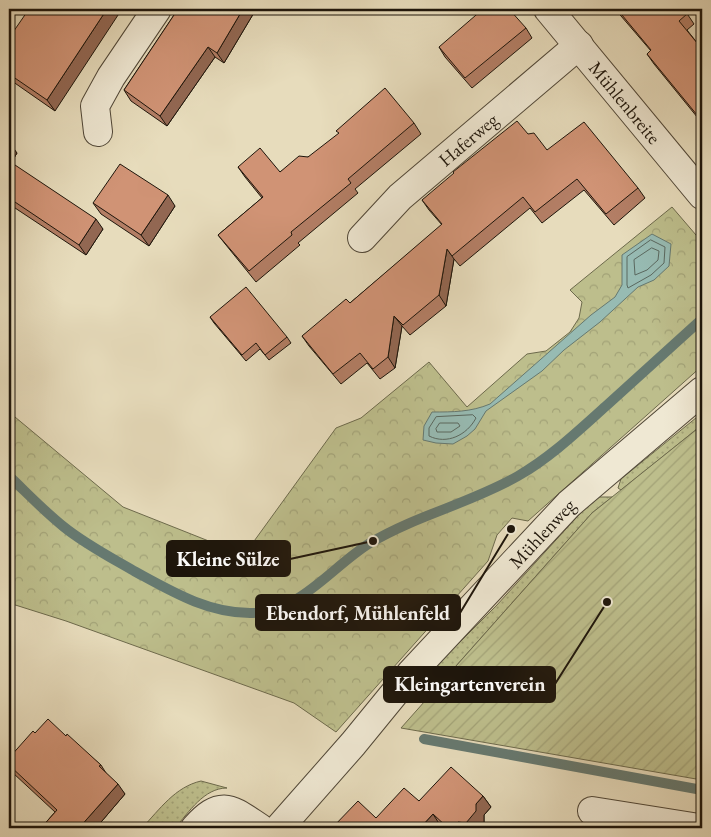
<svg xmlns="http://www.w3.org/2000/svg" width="711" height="837" font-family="'EB Garamond',serif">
<defs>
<pattern id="grass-dots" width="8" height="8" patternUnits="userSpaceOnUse" patternTransform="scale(1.25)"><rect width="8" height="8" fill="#bdbe8c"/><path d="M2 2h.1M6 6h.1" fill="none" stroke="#a2a277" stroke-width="1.8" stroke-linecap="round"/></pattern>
<pattern id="park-crowns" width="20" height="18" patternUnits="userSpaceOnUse" patternTransform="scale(1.25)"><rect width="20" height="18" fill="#bdbe8c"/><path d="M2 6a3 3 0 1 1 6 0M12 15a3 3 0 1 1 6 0" fill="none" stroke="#a2a277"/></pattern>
<pattern id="garden-furrows" width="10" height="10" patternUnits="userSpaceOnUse" patternTransform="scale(1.25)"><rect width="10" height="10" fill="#bdbe8c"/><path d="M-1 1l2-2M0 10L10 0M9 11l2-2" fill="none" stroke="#a2a277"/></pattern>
</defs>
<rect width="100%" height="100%" fill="#e7dcbc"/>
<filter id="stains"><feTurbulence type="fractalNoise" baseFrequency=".004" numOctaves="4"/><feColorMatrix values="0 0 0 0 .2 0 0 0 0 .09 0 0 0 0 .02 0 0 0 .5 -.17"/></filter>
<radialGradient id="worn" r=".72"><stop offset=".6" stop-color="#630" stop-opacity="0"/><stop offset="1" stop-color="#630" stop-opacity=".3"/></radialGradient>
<!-- grass -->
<g fill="url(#grass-dots)" stroke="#6d6a4c">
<path d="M702,413v12l-81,65 -3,-2 3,-9z"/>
<path d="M595,497h17l-20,16 -169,190 -5,-8 8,-16 15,-18 56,-56z"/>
<path d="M201,781l26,7c-23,0 -38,24 -52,40h-33c18,-19 33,-41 59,-47z"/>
</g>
<!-- park -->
<path fill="url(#park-crowns)" stroke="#6d6a4c" d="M672,207l30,35v124l-174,155 -16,-3 -15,17 -9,26 -152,171 -42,-29 -228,-82 -57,-18v-191l114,95 121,48 92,-127 25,-10 68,-56 38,45 60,-53 19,-3 24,-19 9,-14 3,-16 -12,-12z"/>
<!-- garden -->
<path fill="url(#garden-furrows)" stroke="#6d6a4c" d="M702,425v355l-301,-52 191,-215z"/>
<!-- water -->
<path fill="#97bbb3" stroke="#667970" d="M652,234l19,10 -2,22 -15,14 -16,7 -38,35 -36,28 -22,21 -56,40 -11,18 -8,7 -14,8 -17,-1 -13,-3 1,-14 8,-14c21,0 39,0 58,-8l101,-89 24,-18 7,-12v-30z"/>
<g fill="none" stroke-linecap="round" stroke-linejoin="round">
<!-- shore -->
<g stroke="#5a685f" stroke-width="1">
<path d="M651,240l14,7 -1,16 -13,12 -23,13 -1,-3v-28z"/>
<path d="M652,248l7,3 -1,9 -11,10 -12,5 -1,-15z"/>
<path d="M473,415l3,3c-9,17 -29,27 -47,18v-8l7,-11z"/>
<path d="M440,423h18l2,3 -9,6h-14l-1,-3z"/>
</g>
<!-- stream -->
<g stroke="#667970" stroke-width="10">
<path d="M9,476c18,17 35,35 55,51 21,17 46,30 70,44 37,20 73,42 116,42 50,0 81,-46 120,-70 47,-28 101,-40 148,-67 33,-19 60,-45 88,-70 32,-29 64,-58 96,-87"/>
<path d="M424,739l278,51"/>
</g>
<!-- minor casing -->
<g stroke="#504737" stroke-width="30">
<g id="minor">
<path id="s1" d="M548,9l154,186"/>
<path d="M98,132l-3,-26 16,-29 46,-68"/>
<path id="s2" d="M362,238l38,-41 179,-152"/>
<path d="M592,811l107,17"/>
<path d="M195,828c27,-30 36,-19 65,0"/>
<path id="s3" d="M279,828l74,-84 58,-71 158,-169 133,-113"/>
</g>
</g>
<!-- minor -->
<use href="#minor" stroke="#efe8d3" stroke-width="28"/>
</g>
<!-- wall -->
<g fill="#b37e65" stroke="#1d150b">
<path d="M178,9h77v2l-31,52 -9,-6 -48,69 -36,-25 -7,-11z"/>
<path d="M615,9h69l10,15 -7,6 15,19v74l-48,-59 -7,-10 4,-3z"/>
<path d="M526,28l6,10 -60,50 -27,-31 -6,-10z"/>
<path d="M9,38l46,73 -46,-32z"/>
<path d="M414,123l7,11 -66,55 3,4 -60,50 2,2 -44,37 -30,-37 -8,-10 44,-37 -17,-21 -7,-10 42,5 28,-15z"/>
<path d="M528,134l19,16 91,38 7,10 -31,27 -30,-35 -42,33 -12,-15 -70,58 -6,-7 -8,47 -36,29 -8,-9 -7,42 -15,11 -13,-16 -26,21 -32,-38 -7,-10 48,-33 92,-78 -13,-15 -7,-10z"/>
<path d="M9,145l8,8 -6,10 92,66 -17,26 -77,-51z"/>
<path d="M93,203l82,3 -26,40 -48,-32z"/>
<path d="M210,317l77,20 4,6 -22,17 -9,-11 -14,12 -32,-38z"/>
<path d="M66,736l35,29 5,8 19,21 -29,34h-55l14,-16 -42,-39 -4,-6v-9z"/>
<path d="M483,796l8,11 -7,8v7l-6,6h-34l-4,-3 -3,3h-105l44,-10 43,-17z"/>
</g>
<!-- shaded-wall -->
<g fill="#926752" stroke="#1d150b">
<path d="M107,9h15l-67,102 -8,-11z"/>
<path d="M243,9h12v2l-31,52 -7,-10z"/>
<path d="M208,47l7,10 -48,69 -7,-10z"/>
<path d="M10,143l7,10 -8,13v-21z"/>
<path d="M168,195l7,11 -26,40 -8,-11z"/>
<path d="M96,219l7,10 -17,26 -7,-10z"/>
<path d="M447,249l7,10 -8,47 -7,-11z"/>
<path d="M394,316l8,10 -7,42 -7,-11z"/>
<path d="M118,784l7,10 -29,34h-17z"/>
<path d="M483,796l8,11 -7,8v7l-6,6h-9l-3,-5 10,-19z"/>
<path d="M433,814l7,11 -3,3h-17z"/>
<path d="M458,822l5,6h-9z"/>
</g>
<!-- building -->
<g fill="#d09375" stroke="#1d150b">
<path d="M29,9h78l-60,91 -38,-26v-36z"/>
<path d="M178,9h65l-26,44 -9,-6 -48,69 -36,-26z"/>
<path d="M483,9h26l17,19 -61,50 -26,-31z"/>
<path d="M617,9h66l4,5 -8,7 23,28v72l-55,-67 4,-4z"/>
<path d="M385,88l29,35 -66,56 3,4 -60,49 1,3 -43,36 -31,-36 45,-38 -25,-30 22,-19 20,24 19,-16 9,1 31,-24 -3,-2z"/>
<path d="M517,121l11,13 6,-1 13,17 37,-28 54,66 -32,26 -29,-35 -42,33 -12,-15 -71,59 -5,-7 -8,46 -36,30 -9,-9 -6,41 -15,12 -13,-16 -27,21 -31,-38 44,-37 4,4 92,-79 -20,-24 32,-27 -1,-1z"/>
<path d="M9,161l87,58 -17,26 -70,-47z"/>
<path d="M120,164l48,31 -27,40 -48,-32z"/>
<path d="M246,287l41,50 -22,18 -9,-12 -14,12 -32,-38z"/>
<path d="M48,719l18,17 1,-2 34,31 -2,1 19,18 -39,44h-38l16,-18 -48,-45v-7l24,-27 2,2z"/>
<path d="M451,767l32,29 -7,8v7l-10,12 -8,-1 -4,6h-6l-15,-14 -13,14h-88l26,-27 18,17 28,-30 15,13z"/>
</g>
<g text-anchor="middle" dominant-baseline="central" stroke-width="4.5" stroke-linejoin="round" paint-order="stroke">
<!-- street labels -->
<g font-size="19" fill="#1d150b" stroke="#efe8d3">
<text stroke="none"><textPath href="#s1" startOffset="121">Mühlenbreite</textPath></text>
<text stroke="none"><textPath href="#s2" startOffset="145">Haferweg</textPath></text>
<text stroke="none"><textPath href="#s3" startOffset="395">Mühlenweg</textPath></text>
</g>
</g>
<!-- callouts -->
<path fill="none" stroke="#1d150b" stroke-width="2" d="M373 541L290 559M511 529L460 613M607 602L555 684"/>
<g fill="#1d150b" stroke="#efe8d3" stroke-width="2">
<circle cx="373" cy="541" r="5"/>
<circle cx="511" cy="529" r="5"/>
<circle cx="607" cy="602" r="5"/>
</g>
<g fill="#1d150b" stroke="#1d150b" stroke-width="2">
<rect x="167" y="541" width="123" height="35" rx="5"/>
<rect x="256" y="595" width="204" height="35" rx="5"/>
<rect x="384" y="667" width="171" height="35" rx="5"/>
</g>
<g font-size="20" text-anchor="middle" font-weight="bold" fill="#fff">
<text x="228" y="566">Kleine Sülze</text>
<text x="358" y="620">Ebendorf, Mühlenfeld</text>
<text x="470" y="691">Kleingartenverein</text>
</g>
<!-- margin -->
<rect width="711" height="837" fill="none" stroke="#e7dcbc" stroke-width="30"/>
<rect x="10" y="10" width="691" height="817" fill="none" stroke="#1d150b" stroke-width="2.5"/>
<rect x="15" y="15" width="681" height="807" fill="none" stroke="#1d150b"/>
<rect width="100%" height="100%" filter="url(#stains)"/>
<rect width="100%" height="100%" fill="url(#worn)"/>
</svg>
